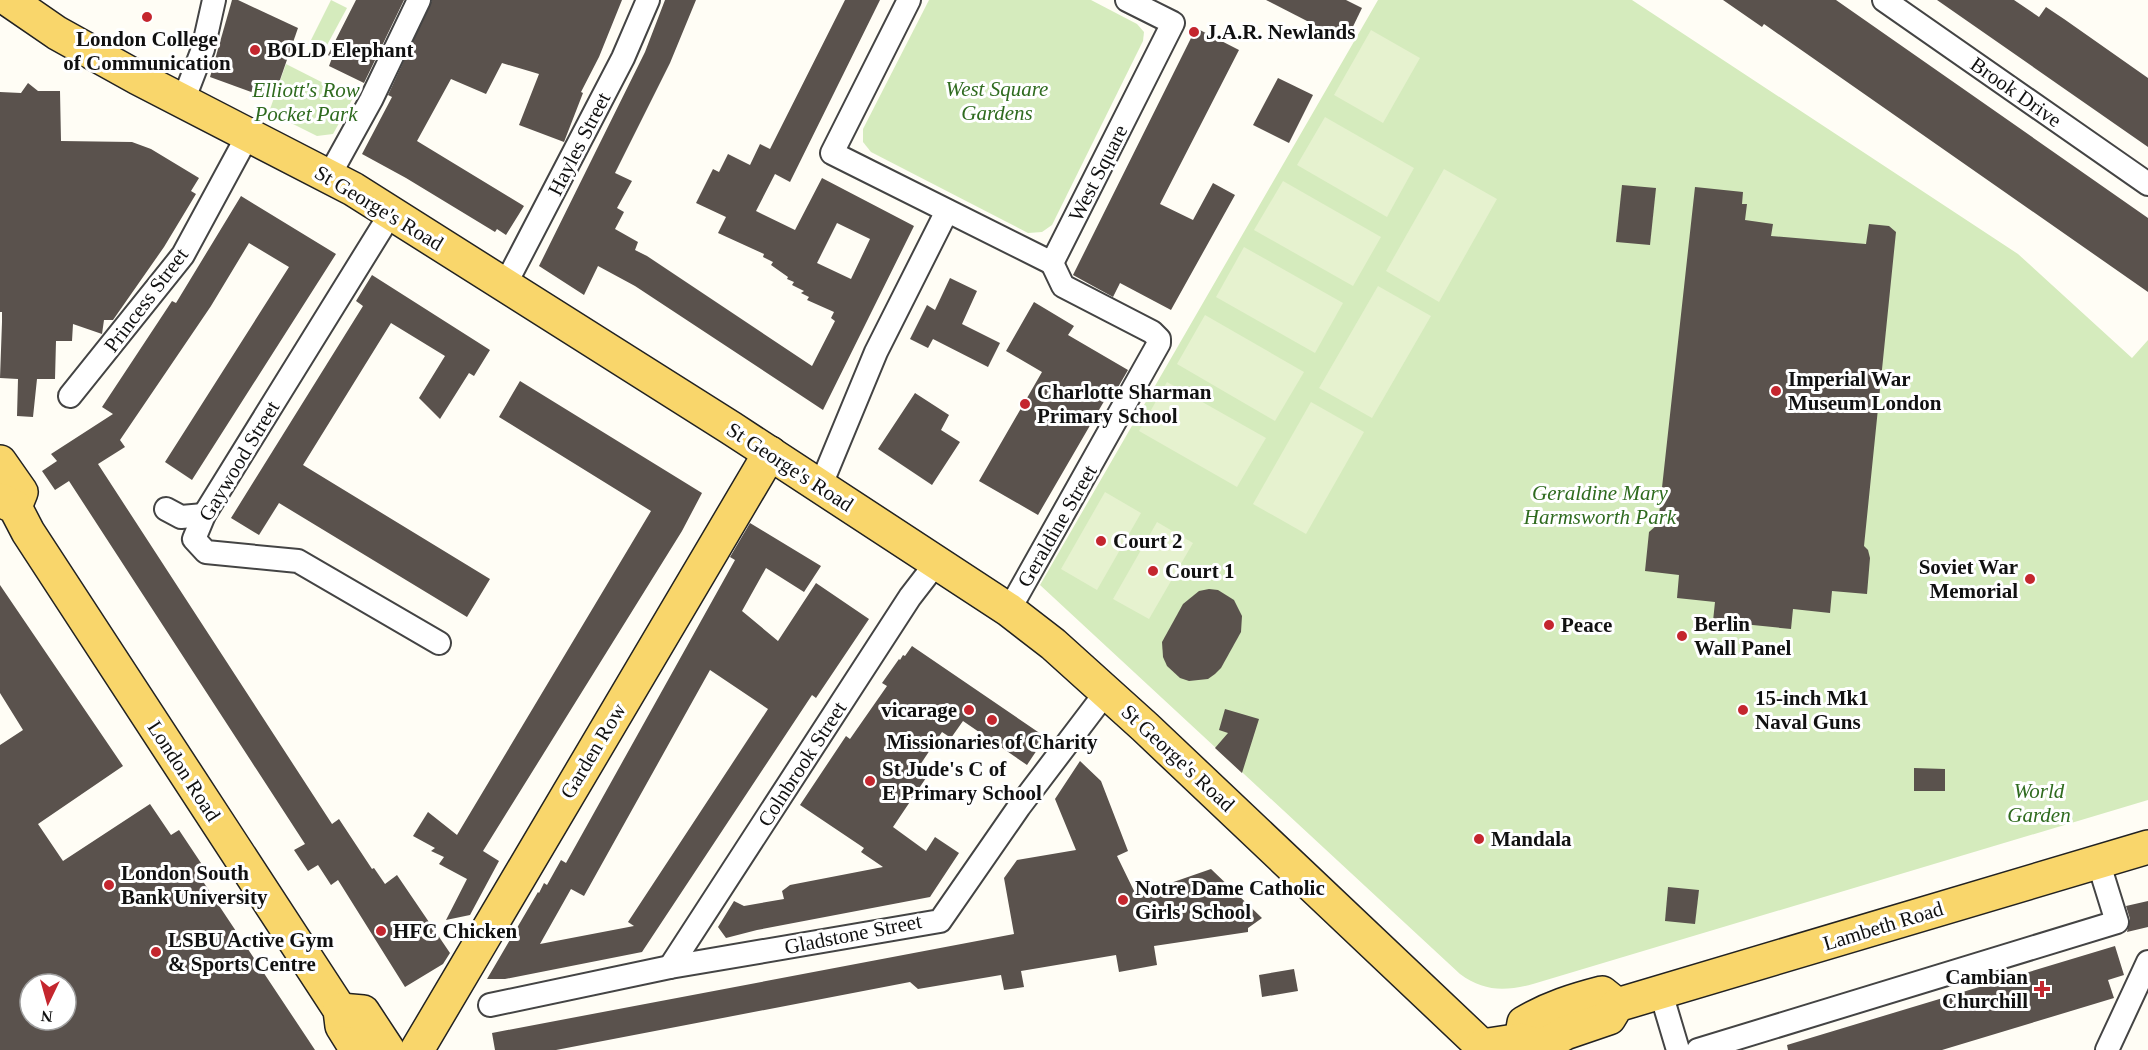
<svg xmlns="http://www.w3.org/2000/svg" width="2148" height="1050" font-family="Georgia,serif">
<rect width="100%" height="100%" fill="#fffdf5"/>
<!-- green -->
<g fill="#d5ebbd">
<path d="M331,0l16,8 -21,39 -15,-7z"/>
<path d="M929,0h162l46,24 7,8 -1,9 -91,184 -10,7 -14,1 -157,-81 -8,-10v-13z"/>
<path d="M1378,0h254l386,254 114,104 16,-18v460l-615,184c-27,7 -49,8 -73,-10l-420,-389z"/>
<path d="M286,64l67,34 -20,36 -16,2 -48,-24z"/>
</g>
<!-- pitch -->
<g fill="#e6f2cf">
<path d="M1371,30l49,28 -37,65 -49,-28z"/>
<path d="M1325,117l89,51 -27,49 -90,-52z"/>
<path d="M1444,169l53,30 -58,103 -53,-31z"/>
<path d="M1283,181l98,56 -28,49 -99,-56z"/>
<path d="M1244,247l99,56 -28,50 -99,-56z"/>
<path d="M1378,286l53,30 -59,102 -53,-30z"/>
<path d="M1205,315l99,57 -29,49 -98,-57z"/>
<path d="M1167,382l99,56 -29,49 -98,-56z"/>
<path d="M1311,402l53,30 -58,102 -53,-30z"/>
<path d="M1105,492l36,21 -44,77 -36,-21z"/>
<path d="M1157,522l36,21 -44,76 -36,-20z"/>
</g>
<!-- building -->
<g fill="#5a524d" fill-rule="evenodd">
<path d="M232,0h6l60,28 -25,72 -63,-23z"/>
<path d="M356,0h48l-40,83 -35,-17 3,-8 -4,-3z"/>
<path d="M432,0h190l-23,57 -18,35 2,1 -19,49 -45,-17 20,-51 -37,-11 -16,31 -35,-15 -34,62 107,65 -18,29 -9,-6 -2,3 -89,-54 -44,-24 30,-57 -4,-2z"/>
<path d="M665,0h31l-26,63 -55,110 17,8 -15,27 7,4 -9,17 23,13 -3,8 12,6 165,110 23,-45 -4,-3 3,-6 -27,-12 2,-3 -8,-4 3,-2 -12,-6 2,-3 -7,-3 1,-2 -17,-12 2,-3 -10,-5 1,-3 -46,-21 8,-16 -30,-14 17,-34 6,3 9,-18 22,11 10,-21 10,5 75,-149h35l-90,182 -15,-8 -19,37 39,19 27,-52 92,48 -91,184 -188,-124 -37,-20 -14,29 -45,-29 106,-214zM837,223l33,16 -19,40 -34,-16z"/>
<path d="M1266,0h80l16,8 -16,33z"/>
<path d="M1723,0h113l312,218v74l-384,-268 -2,3z"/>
<path d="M1937,0h77l25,17 7,-10 18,12 84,59v69z"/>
<path d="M1196,28l43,22 -79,154 33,16 20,-37 22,12 -64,115 -51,-27 -7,14 -40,-22z"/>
<path d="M1278,78l35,17 -24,48 -36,-18z"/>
<path d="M28,83l10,8h22l1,50 71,1 19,7 48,29 -8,13 5,3 -32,53 -51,73h-9l-2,14 -29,-10 -1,17h-16l-1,38h-18l-4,38 -16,-1 1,-37 -18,-1 2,-56v-10h-2v-220l21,1z"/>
<path d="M1622,185l34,3 -6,57 -34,-3z"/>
<path d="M1695,187l48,5 -1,12h5l-2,16 28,4 -2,12 95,8 3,-20 20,2 7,6 -32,314 4,4 2,8 -3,36 -35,-3 -2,22 -37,-4 -2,20 -78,-8 2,-19 -38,-4 2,-23 -34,-4 4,-39 9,-8z"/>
<path d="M241,196l95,58 -144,226 -27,-18 124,-195 -40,-24 -38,63 -91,134 5,7 -27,17 234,360 7,-5 33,50 2,-1 11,16 12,-9 53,78 -7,11 -38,23 -67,-107 -7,5 -13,-20 -10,6 -14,-21 11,-6 -236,-363 -14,9 -13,-19 15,-10 -6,-7 62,-40 -11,-7 70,-106 4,2z"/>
<path d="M372,275l118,75 -16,26 -5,-3 -29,46 -21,-21 26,-42 -54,-33 -88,142 187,114 -23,38 -188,-114 -20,32 -28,-17 132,-212 -7,-5z"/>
<path d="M950,278l27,13 -15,33 38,19 -12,24 -55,-28 -5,9 -18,-9 17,-34 8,5z"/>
<path d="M1034,302l40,24 -6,9 60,35 -14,24 -4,-3 -72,124 -59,-34 63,-109 -36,-21z"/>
<path d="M520,381l182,112 -20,38 -199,320 16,10 -29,54 -24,5 21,-41 -28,-15 5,-7 -13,-6 4,-3 -22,-12 15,-24 29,23 194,-324 -152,-94z"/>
<path d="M915,393l34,22 -8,15 19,12 -28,43 -54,-36z"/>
<path d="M750,523l71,43 -17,26 -38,-24 -24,43 36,30 38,-58 53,36 -53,79 -4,-3 -170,257 -137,27h-18l51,-87 1,1 5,-10 3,2 14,-25 5,3 169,-303 -5,-3zM710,670l58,39 -140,213 6,4 -94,18 31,-55 13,7z"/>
<path d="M0,585l123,181 -85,58 25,37 87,-57 21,31 8,-5 30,45 -7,5 113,170h-315v-305l23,-15 -23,-37zM30,984h36v36h-36z"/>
<path d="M1209,589l9,1 16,10 8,16 -1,16 -20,36 -6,6 -7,5 -19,2 -9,-3 -13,-12 -4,-9 -1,-15 21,-38 16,-13z"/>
<path d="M912,646l129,88 -3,4 5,3 -16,24 -64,-44 -12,17 -9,-6 -22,33 10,7 -37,55 33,24 9,-14 24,16 -29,44 -173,33 -31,8 -8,-11 16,-26 10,5 40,-7 -2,-8 8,-6 93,-18 -22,-15 3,-4 -64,-43 46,-69 4,3 37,-53 -5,-3 17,-24 1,1 3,-5 2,1z"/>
<path d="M1225,709l34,10 -17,54 -27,-25 13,-15 -9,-3z"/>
<path d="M1080,761l21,20 27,70 -11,5 19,39 75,-26 51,49 -14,10v4l-94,14 3,19 -38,7 -3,-17 -95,16 3,16 -20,3 -3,-15 -83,14 -8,-7 -354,68h-61l-3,-17 522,-99 -10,-56 13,-18 59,-10 -21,-51z"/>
<path d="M1914,768l31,1v22h-31z"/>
<path d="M1668,887l31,3 -4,34 -30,-3z"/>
<path d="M2148,901v26l-21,5 3,-13 -4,-13z"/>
<path d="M2115,946l9,29 -16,5 6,18 -172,52h-154l-1,-5z"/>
<path d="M1294,969l4,22 -36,6 -3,-22z"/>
</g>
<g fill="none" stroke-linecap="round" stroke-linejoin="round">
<!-- street casing -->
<g stroke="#444" stroke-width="26">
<g id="street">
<path d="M909,0l-77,153 220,110 121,-240 -46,-23"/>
<path d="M1884,0l264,184"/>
<path d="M183,101l20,-52 11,-49"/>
<path d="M329,176l42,-76 48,-100"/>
<path d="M391,213l-187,302 -10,24 12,13 92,9 141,82"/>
<path d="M505,285l118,-227 25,-58"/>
<path d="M70,396l113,-141 65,-120"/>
<path d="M820,487l56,-135 71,-141"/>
<path d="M166,509l15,8 23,-2"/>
<path d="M1009,610l150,-267v-4l-7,-7 -89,-46 -11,-23"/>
<path d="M670,967l240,-370 27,-35"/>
<path d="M1661,993l17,57"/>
<path d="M490,1005l180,-38 270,-46 79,-114 88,-116"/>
<path d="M1698,1050l419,-128 -19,-61"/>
<path d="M2107,1050l41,-88"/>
</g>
</g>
<!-- primary casing -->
<g stroke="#222" stroke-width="36">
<g id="primary">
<path d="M9,0l48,33 81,45 215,111 378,239 278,182 44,34 92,83 341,323"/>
<path d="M0,462l21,30 -6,15"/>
<path d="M0,500l15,7 13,25 312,478 2,16 15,24"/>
<path d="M340,1010l23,2 25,38"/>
<path d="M1521,1040l3,-17c25,-15 51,-23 78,-30l15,12"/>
<path d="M1482,1046l39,-6 20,7 24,-14 44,-15 8,-13 531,-158"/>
<path d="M417,1050l353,-597"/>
</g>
</g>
<!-- street -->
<use href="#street" stroke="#fff" stroke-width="22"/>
<!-- primary -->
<use href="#primary" stroke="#f9d66b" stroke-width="33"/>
</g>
<!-- markers -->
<g fill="#c4262e" stroke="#fff" stroke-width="2">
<circle cx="147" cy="17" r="6"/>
<circle cx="1194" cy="32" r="6"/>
<circle cx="255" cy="50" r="6"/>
<circle cx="1776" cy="391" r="6"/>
<circle cx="1025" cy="404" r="6"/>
<circle cx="1101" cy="541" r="6"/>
<circle cx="1153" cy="571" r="6"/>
<circle cx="2030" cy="579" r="6"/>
<circle cx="1549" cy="625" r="6"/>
<circle cx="1682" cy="636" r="6"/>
<circle cx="969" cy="710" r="6"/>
<circle cx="1743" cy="710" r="6"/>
<circle cx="992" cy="720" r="6"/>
<circle cx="870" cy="781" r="6"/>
<circle cx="1479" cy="839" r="6"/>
<circle cx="109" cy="885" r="6"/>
<circle cx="1123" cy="900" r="6"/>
<circle cx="381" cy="931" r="6"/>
<circle cx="156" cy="952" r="6"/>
<path d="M2039 980h6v6h6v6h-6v6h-6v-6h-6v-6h6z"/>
</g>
<g text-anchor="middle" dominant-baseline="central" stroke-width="6" stroke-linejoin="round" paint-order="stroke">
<!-- poi labels -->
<g font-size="21" font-weight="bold" fill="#111" stroke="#fff" text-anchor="start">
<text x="1206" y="32">J.A.R. Newlands</text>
<text x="147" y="39" text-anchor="middle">London College<tspan x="147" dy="24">of Communication</tspan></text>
<text x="267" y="50">BOLD Elephant</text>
<text x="1788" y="379">Imperial War<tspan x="1788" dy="24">Museum London</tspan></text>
<text x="1037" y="392">Charlotte Sharman<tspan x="1037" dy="24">Primary School</tspan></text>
<text x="1113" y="541">Court 2</text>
<text x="2018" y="567" text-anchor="end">Soviet War<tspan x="2018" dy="24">Memorial</tspan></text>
<text x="1165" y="571">Court 1</text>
<text x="1694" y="624">Berlin<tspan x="1694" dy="24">Wall Panel</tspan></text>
<text x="1561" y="625">Peace</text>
<text x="1755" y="698">15-inch Mk1<tspan x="1755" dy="24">Naval Guns</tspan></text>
<text x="957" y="710" text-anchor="end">vicarage</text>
<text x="992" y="742" text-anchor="middle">Missionaries of Charity</text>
<text x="882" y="769">St Jude's C of<tspan x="882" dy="24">E Primary School</tspan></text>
<text x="1491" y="839">Mandala</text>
<text x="121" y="873">London South<tspan x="121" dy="24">Bank University</tspan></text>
<text x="1135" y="888">Notre Dame Catholic<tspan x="1135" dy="24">Girls' School</tspan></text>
<text x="393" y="931">HFC Chicken</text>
<text x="168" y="940">LSBU Active Gym<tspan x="168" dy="24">&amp; Sports Centre</tspan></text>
<text x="2028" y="977" text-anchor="end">Cambian<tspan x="2028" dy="24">Churchill</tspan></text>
</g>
<!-- park labels -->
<g font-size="21" font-style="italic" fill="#2f6b1f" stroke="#fff">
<text x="997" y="89">West Square<tspan x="997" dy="24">Gardens</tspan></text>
<text x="306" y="90">Elliott's Row<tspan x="306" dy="24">Pocket Park</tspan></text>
<text x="1600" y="493">Geraldine Mary<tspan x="1600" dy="24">Harmsworth Park</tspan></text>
<text x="2039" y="791">World<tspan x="2039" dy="24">Garden</tspan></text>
</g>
<!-- street labels -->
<g font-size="21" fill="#111" stroke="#fff">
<text transform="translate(2016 92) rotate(35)">Brook Drive</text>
<text transform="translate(579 144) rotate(-63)">Hayles Street</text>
<text transform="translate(1098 173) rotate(-63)">West Square</text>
<text transform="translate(379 208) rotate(31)">St George's Road</text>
<text transform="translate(146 300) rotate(-53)">Princess Street</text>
<text transform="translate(239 461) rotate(-59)">Gaywood Street</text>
<text transform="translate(790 467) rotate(33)">St George's Road</text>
<text transform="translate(1057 526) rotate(-60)">Geraldine Street</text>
<text transform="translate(593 751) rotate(-59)">Garden Row</text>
<text transform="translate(1178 758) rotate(43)">St George's Road</text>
<text transform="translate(802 764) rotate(-57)">Colnbrook Street</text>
<text transform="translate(184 771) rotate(57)">London Road</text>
<text transform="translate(1883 926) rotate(-17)">Lambeth Road</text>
<text transform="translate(853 934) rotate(-11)">Gladstone Street</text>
</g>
</g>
<!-- north arrow -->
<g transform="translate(48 1002) rotate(185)"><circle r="28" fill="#ffffff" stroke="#a0a0a0" stroke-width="1.5"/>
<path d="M0-4.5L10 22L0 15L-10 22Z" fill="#c4262e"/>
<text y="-9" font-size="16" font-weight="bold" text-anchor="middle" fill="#111111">N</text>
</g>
</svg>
